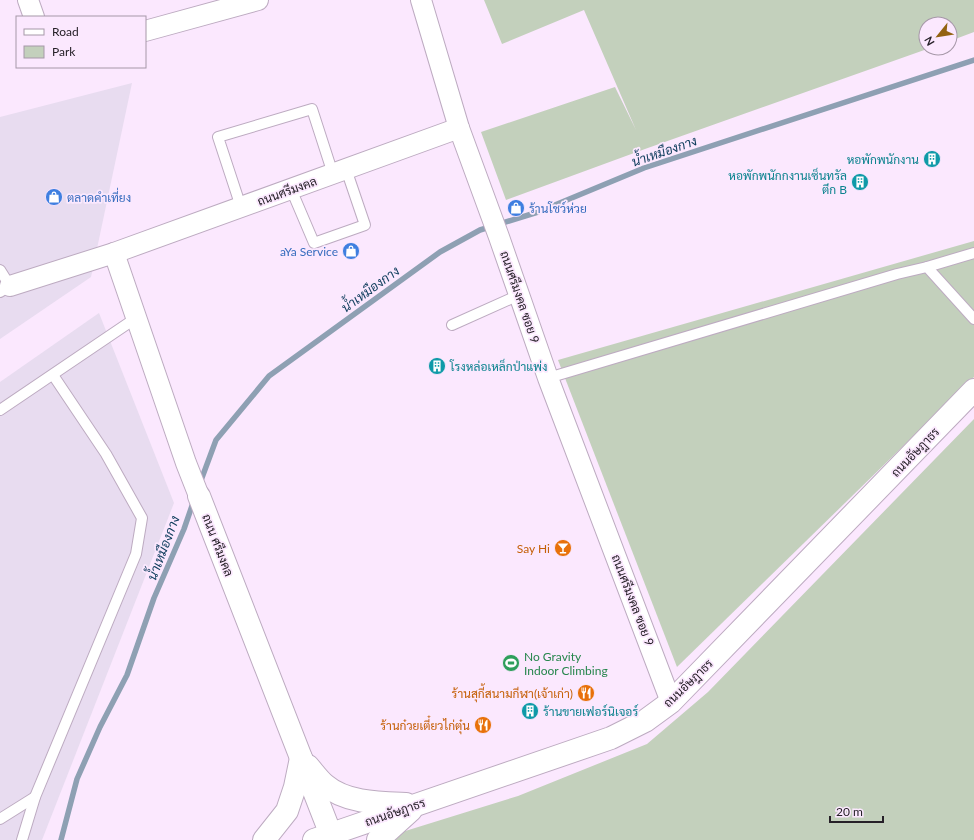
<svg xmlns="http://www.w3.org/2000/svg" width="974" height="840" font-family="Lato,Sarabun,sans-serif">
<rect width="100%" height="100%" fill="#fbe8fe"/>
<!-- commercial -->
<g fill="#e8dcf0">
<path d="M132,83l-41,194 -91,62v-222z"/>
<path d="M99,313l75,190 -132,337h-42v-458z"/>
</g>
<!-- green -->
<g fill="#c3d0bc">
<path d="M484,0h490v32l-24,9v-17h-24v24h4l-285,101 -139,51 -25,-68 134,-45 21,43 -52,-120 -82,34z"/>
<path d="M974,241v136l-297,290 -119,-307z"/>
<path d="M974,419v421h-589l1,-3 132,-41 129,-52 61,-52z"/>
</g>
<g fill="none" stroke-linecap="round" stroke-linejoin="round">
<!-- stream -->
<g stroke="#8ea0b3" stroke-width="5.5">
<path d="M200,483l16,-43 53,-64 171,-124 40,-22 58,-18 106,-44 330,-108"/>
<path d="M61,840l16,-61 23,-52 27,-52 27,-77 30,-69 10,-29"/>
</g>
<!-- service casing -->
<g stroke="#bdabc1" stroke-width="12">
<g id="service">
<path d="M291,189l23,54 51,-18 -19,-56"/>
<path d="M241,207l-23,-70 94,-28 21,65"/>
<path d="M927,267l47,-14"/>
<path d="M0,270l10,16 -10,6"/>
<path d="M452,325l67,-30"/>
<path d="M548,378l349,-104 30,-7 47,52"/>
<path d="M0,410l136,-92"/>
<path d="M0,819l35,-22"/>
<path d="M22,840l13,-43 101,-243 6,-36 -36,-64 -53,-79"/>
</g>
</g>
<!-- minor casing -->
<g stroke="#bdabc1" stroke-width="22">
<g id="minor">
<path d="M28,0l6,17"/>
<path d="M421,0l38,128 40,109 49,141 123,324"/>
<path d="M145,31l113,-31"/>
<path d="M114,253l72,210 13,33"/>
<path d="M10,286l104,-33 345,-125"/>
</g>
</g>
<!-- tertiary casing -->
<g stroke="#bdabc1" stroke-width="24">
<g id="tertiary">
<path d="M199,496l134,344"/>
<path d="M308,766c6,7 11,14 17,19 21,18 54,18 81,19"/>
<path d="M264,840l23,-29 8,-24 6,-29"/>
<path d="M314,840l297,-102 34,-17 26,-19 303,-312"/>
<path d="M378,840l33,-30"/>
</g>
</g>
<!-- service -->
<use href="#service" stroke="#fff" stroke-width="10"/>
<!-- minor -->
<use href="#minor" stroke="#fff" stroke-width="20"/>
<!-- tertiary -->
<use href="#tertiary" stroke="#fff" stroke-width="22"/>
</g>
<!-- icons -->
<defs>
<g id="building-disc" transform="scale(0.9)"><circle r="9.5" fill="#0f9aa8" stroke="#fbe8fe"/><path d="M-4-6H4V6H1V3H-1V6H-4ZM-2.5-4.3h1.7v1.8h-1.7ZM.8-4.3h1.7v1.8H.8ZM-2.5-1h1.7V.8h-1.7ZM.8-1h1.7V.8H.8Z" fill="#fff"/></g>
<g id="shop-disc" transform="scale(0.9)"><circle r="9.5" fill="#3f7fe0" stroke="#fbe8fe"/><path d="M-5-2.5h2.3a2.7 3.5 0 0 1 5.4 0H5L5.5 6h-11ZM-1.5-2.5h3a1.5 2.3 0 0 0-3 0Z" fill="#fff"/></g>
<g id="bar-disc" transform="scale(0.9)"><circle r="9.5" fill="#e8710a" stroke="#fbe8fe"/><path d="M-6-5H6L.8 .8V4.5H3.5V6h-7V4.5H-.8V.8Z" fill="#fff"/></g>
<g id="stadium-disc" transform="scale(0.9)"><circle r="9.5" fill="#2e9e5b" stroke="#fbe8fe"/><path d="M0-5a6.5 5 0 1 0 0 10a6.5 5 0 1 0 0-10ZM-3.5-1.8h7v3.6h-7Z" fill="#fff"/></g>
<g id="restaurant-disc" transform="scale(0.9)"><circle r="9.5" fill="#e8710a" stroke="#fbe8fe"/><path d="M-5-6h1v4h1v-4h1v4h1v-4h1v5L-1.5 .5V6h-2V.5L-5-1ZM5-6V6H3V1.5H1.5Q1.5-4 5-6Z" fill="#fff"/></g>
</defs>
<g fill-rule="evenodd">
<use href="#building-disc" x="932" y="159"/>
<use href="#building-disc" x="860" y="182"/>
<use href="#shop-disc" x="54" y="197"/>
<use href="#shop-disc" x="516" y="208"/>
<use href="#shop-disc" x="351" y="251"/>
<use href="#building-disc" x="437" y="366"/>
<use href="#bar-disc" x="563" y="548"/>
<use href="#stadium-disc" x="511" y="663"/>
<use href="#restaurant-disc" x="586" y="693"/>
<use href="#building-disc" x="530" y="711"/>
<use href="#restaurant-disc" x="483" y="725"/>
</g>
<g text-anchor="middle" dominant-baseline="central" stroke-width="3.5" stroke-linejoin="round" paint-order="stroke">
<!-- culture labels -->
<g font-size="12" fill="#0d838f" stroke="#fbe8fe" text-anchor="end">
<text x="919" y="159">หอพักพนักงาน</text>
<text x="847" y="175">หอพักพนักกงานเซ็นทรัล<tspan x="847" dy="14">ตึก B</tspan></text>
<text x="450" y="366" text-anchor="start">โรงหล่อเหล็กป่าแพ่ง</text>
<text x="543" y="711" text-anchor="start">ร้านขายเฟอร์นิเจอร์</text>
</g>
<!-- street labels -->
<g font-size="12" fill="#262028" stroke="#fbe8fe">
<text transform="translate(287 191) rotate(-20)">ถนนศรีมงคล</text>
<text transform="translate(520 297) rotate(71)">ถนนศรีมงคล ซอย 9</text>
<text transform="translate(915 452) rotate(-46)">ถนนอัษฎาธร</text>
<text transform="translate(218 545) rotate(69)">ถนน ศรีมงคล</text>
<text transform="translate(633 600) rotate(69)">ถนนศรีมงคล ซอย 9</text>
<text transform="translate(688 683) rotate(-44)">ถนนอัษฎาธร</text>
<text transform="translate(395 812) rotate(-19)">ถนนอัษฎาธร</text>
</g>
<!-- shop labels -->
<g font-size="12" fill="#366cbe" stroke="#fbe8fe" text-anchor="start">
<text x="67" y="197">ตลาดคำเที่ยง</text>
<text x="529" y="208">ร้านโชว์ห่วย</text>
<text x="338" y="251" text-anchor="end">aYa Service</text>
</g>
<!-- food labels -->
<g font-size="12" fill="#c56008" stroke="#fbe8fe" text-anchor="end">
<text x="550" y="548">Say Hi</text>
<text x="573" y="693">ร้านสุกี้สนามกีฬา(เจ้าเก่า)</text>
<text x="470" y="725">ร้านก๋วยเตี๋ยวไก่ตุ๋น</text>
</g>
<!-- leisure labels -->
<g font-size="12" fill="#27864d" stroke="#fbe8fe" text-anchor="start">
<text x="524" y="656">No Gravity<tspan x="524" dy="14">Indoor Climbing</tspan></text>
</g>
<!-- water labels -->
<g font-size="13" font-style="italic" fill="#0e3c5c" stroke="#fbe8fe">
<text transform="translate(664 151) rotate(-19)">น้ำเหมืองกาง</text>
<text transform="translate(370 289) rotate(-36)">น้ำเหมืองกาง</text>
<text transform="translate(163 548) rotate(-69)">น้ำเหมืองกาง</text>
</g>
</g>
<!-- legend -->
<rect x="16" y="16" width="130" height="52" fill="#fbe8fe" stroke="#a698a8"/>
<rect x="24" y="29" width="20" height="6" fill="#ffffff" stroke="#a698a8"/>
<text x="52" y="36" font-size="12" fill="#262028">Road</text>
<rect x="24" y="46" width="20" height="12" fill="#c3d0bc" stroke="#a698a8"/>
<text x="52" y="56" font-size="12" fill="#262028">Park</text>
<!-- north arrow -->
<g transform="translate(938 36) rotate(240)"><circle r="19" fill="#fbe8fe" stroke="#a698a8"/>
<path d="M0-3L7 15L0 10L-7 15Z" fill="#936312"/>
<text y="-6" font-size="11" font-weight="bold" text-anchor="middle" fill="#262028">N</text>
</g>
<!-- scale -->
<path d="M830 816v6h53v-6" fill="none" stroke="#262028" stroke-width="2"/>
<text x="836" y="816" font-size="12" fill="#262028" stroke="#fbe8fe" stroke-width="3" paint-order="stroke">20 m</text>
</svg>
